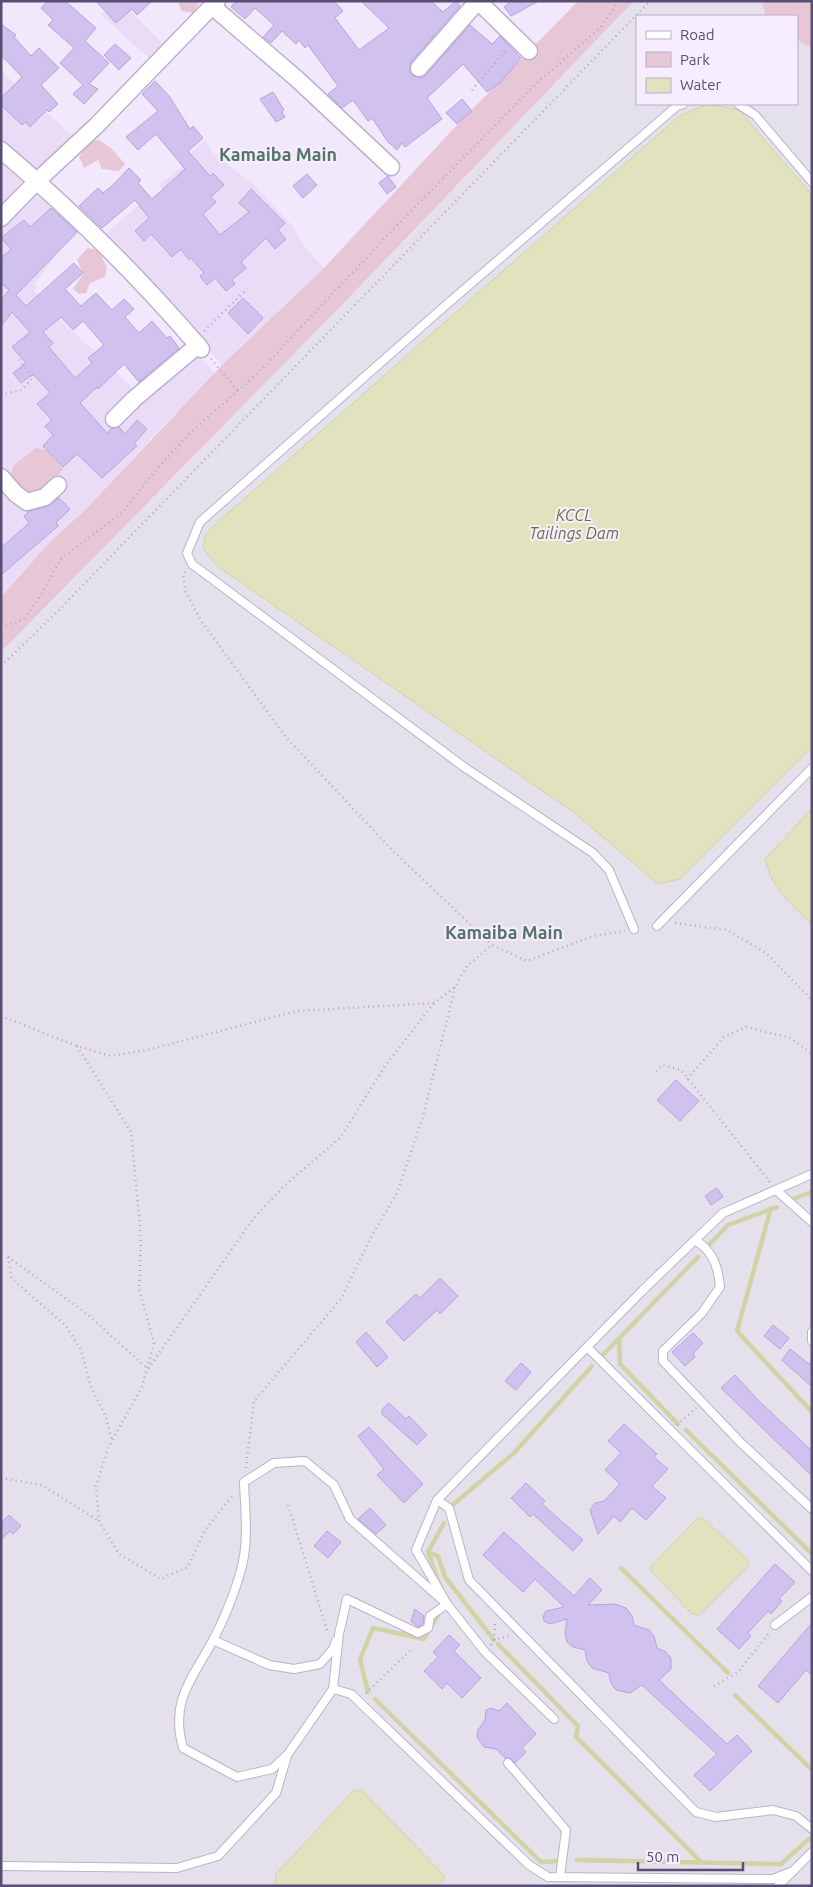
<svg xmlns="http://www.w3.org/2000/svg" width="813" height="1887" font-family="Ubuntu,sans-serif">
<rect width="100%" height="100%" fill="#f2e8fb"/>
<!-- residential -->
<g fill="#eadcf7">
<path d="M115,1h5l46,46 -14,14 -51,-46z"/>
<path d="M1,71l74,67 -39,35 -35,-29z"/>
<path d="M205,140l7,12 42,33 37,39 13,22 20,22 -102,97 -118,-130 45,-39 14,11 13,-1 -17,-21 23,-18 -2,-3z"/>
<path d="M1,158l22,22 -22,27z"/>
<path d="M38,187l45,43 -23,20 -26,34 3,3 -3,3 33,37 28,24 42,42 57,-44 21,25 -59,59 -71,77 -36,33 -48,54v-110l28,23 16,-15 -44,-23v-248z"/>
</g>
<!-- industrial -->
<path fill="#e5e1ec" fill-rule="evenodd" d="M634,1h178v1885h-811v-1234l336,-342zM637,16h160v88h-160z"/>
<!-- green -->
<g fill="#e7c7d6">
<path d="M178,1h22l-6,12 -13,-2z"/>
<path d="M578,1h56l-297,309 -336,342v-55l48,-54 36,-33 137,-145 102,-97 133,-143z"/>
<path d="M761,1h51v47l-15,-8v-24h-31z"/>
<path d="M99,140l12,8 14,16 -6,7 -17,-2 -4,-9 -14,8 -5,-11 10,-16z"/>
<path d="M88,248l10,2 9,17 -2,10 -15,6 -4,10 -7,1 -6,-5 10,-15 -6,-15z"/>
<path d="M36,448l12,3 15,18c-20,26 -28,38 -55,11l6,-15z"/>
</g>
<!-- water -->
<g fill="#e0e3bd" stroke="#d0d4a4">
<path d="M707,104l32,6 73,85v552l-132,132 -22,5 -82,-70 -359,-248 -14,-18 2,-12 6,-8 467,-411z"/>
<path d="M812,809v116c-21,-21 -40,-36 -47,-66z"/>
<path d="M703,1518l45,42 1,5 -50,50 -7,-1 -42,-44 1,-4 46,-47z"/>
<path d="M361,1790l84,86 -5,10h-165l1,-12 77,-83z"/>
</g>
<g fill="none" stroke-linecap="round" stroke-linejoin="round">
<!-- stream -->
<g stroke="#d0d4a4" stroke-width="4.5">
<path d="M790,1200l22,-8"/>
<path d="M771,1208l-34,123 75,81"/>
<path d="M707,1247l21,-22 49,-18"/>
<path d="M619,1339l1,25 58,60"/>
<path d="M598,1360l100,-103"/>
<path d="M686,1430l126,124"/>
<path d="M449,1508l65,-55 78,-87"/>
<path d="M428,1552l10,4 7,21 49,63"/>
<path d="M621,1568l107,105"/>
<path d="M440,1586l-12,-34 16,-29"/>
<path d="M498,1644l80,82 -2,11 126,126"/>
<path d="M368,1692l-8,-33 13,-31 51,11 14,-24"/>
<path d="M735,1695l77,75"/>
<path d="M375,1699l166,163 19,-1"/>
<path d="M577,1860l204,4 28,-25"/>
</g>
</g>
<!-- building -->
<g fill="#d0c1ee" stroke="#b6a3df" fill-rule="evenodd">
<path d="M48,1h17l31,27 -11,13 24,22 -20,21 9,5 -14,15 -11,-10 10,-9 -23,-22 14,-15 -26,-23 5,-5 -12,-12z"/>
<path d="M96,1h56l-15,14 -5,-6 -16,14z"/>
<path d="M236,1h98l9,10 -8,7 24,32 30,-22 -28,-27h70l12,11 13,-11 4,5 -49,56 -2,9 4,5 9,2 4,-3 44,-50 22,19 8,-8 21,22 -20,24 -14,10 -24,-28 -36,34 15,21 -37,28 -3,-4 -5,7 -9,-8 -16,-24 -4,3 -15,-21 -11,8 -14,-14 10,-8 -30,-41 -3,3 -6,-8 -3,4 -14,-13 -11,12 -8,-6 11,-12 -19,-17 -10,11 -14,-12z"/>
<path d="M511,1h28l-28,15 -7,-9z"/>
<path d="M1,24l15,11 -2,2 17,19 8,-8 20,20 -18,17 17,19 -9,8 -2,-2 -17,17 -5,-5 -3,3 -21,-20v-7l21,-21 -21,-22z"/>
<path d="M115,44l16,14 -12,12 -15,-15z"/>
<path d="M155,81l14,15 21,33 3,-3 10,12 -15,13 22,25 3,-3 11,12 -13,12 5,5 -13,12 17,21 29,-23 -10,-9 12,-14 34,34 -7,7 8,9 -11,10 -9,-11 -25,24 5,6 -14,12 3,4 -9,7 -11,-13 -8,7 -7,-9 4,-3 -13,-15 -2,2 -8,-11 -9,8 -21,-23 -7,7 -9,-10 14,-13 -14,-18 -33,28 -23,-22 19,-18 5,5 9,-7 17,-18 12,12 -3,3 14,16 33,-30 -29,-35 -18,16 -12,-13 32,-26 -16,-17z"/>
<path d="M273,92l11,18 -2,2 3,5 -9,5 -16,-23z"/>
<path d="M462,99l10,12 -15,13 -11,-11z"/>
<path d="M307,174l10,11 -14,13 -10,-12z"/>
<path d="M388,176l8,11 -9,7 -8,-11z"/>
<path d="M51,208l26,24 -61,63 10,11 48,-43 9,10 -18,16 16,17 15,-13 16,17 12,-11 10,10 -9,8 14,16 13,-12 15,17 3,-2 9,12 -40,34 -15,-18 -26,25 -1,-2 -17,16 27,30 4,-4 8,-2 6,7 12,-14 10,9 -13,15 3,2 -35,32 -25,-24 -14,13 -20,-21 10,-11 -8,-9 7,-6 -15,-16 13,-11 -17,-19 -12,9 -8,-10 13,-10 -14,-16 18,-15 -18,-20 -11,14v-26l8,-10 -8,-7v-25l10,-9 -10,-11 23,-18 6,7zM61,317l12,13 10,-9 21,24 -16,13 4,5 -17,15 -26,-31 4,-4 -10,-11z"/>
<path d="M243,298l20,20 -15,16 -20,-21z"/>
<path d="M59,498l11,11 -14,14 2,3 -57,49v-27l28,-25 -5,-7 6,-5 18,-5z"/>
<path d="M676,1080l23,21 -19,20 -23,-21z"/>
<path d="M717,1188l6,9 -12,8 -6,-9z"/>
<path d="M440,1278l18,18 -18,18 -3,-4 -33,31 -18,-19 30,-28 4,4z"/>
<path d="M773,1325l16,13 -9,11 -16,-13z"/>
<path d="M366,1332l22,25 -11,10 -21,-25z"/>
<path d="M693,1333l10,10 -10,11 2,3 -10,9 -13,-14z"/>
<path d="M790,1349l19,15 3,-3v26l-30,-27z"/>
<path d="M521,1363l10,9 -15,18 -11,-9z"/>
<path d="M735,1375l24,26 53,50v25l-91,-88z"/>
<path d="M389,1403l17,16 3,-3 18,19 -10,10 -35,-31v-5z"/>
<path d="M624,1424l33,30 -3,3 14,12 -16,17 14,12 -20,22 -14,-12 -12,14 -6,-6 -16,18 -8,-24 5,-7 9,-2 16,-17 -15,-14 16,-17 -13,-12z"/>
<path d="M369,1427l54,57 -19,19 -27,-28 7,-6 -26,-33z"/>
<path d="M526,1483l19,18 -3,3 41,36 -10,11 -40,-37 -3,3 -19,-19z"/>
<path d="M370,1508l16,17 -10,9 -18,-15z"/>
<path d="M9,1515l12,11 -8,8 -3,-3 -9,9v-17z"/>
<path d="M327,1531l14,11 -13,16 -14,-12z"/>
<path d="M504,1532l70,64 16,-18 12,12 -14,15 27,-1 11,4 6,8 2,9 15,5 5,6 3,12 9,4 5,6v11l-12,11 68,64 10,-9 15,16 -42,40 -16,-16 23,-21 -75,-69 -12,8 -14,-3 -5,-7 -2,-10 -17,-5 -5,-7 -2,-11 -12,-3 -6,-5 -2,-8 2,-15 -17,5 -6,-3 -1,-4 3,-6 18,-4 -29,-28 -12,13 -40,-37z"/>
<path d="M775,1564l20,18 -16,17 3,2 -11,13 -3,-3 -20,22 3,3 -12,13 -22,-20z"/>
<path d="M415,1609l9,7 -1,8 -5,3 -7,-6z"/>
<path d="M812,1623v52l-6,-5 -28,33 -20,-17z"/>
<path d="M449,1635l11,10 -6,6 27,27 -19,20 -15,-15 -5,6 -18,-18 14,-14 -5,-5z"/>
<path d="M507,1703l29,31 -14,14 4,4 -11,11 -5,-5h-5l-9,-9 -12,-2 -7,-10 1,-7 7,-10 1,-10 5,-2 8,3z"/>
</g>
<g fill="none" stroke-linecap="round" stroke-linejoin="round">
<!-- lane casing -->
<g stroke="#bcb1ce" stroke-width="10">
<g id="lane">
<path d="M738,104l17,11 57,67"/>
<path d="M657,926l155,-158"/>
<path d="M634,929l-25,-59 -16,-17 -129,-86 -272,-203 -5,-11 13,-31 246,-217 231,-199 6,-2"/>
<path d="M776,1190l36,32"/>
<path d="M695,1240c18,11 23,26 25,47l-18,26 -39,38v10l77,81 72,67"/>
<path d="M812,1332v9"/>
<path d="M587,1347l225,224"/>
<path d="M437,1500l12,8 20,72 227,232 20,5 57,-7 23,6 16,13"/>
<path d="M775,1625l37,-28"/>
<path d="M213,1640l56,25 25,4 26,-5 13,-15 3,-8"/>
<path d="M333,1689l6,-55 8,-35 71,34 10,-5 2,-12 17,-12 -31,-54 21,-50 206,-210 80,-77 89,-39"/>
<path d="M554,1719l-69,-67 -38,-48 -97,-85 -16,-34 -29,-24 -31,2 -30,19c1,29 5,60 -3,88 -6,22 -18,52 -29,72 -21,39 -42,59 -29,106l54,29 35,-8 16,-15 45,-65 18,5 178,171 19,12 225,2 20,-8"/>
<path d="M508,1763l58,67 -6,47"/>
<path d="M1,1866l176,2 41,-12 58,-63 11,-37"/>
<path d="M778,1886l34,-34"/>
</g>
</g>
<!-- street casing -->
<g stroke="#bcb1ce" stroke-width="19">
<g id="street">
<path d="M478,1l51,50"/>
<path d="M213,7l84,72 94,88"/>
<path d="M419,68l59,-67"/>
<path d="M1,150c72,61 139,128 200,199"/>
<path d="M1,218l36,-37 59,-55 121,-125"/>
<path d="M114,419l20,-20 64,-54"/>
<path d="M1,477l15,17 11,8 18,-5 13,-12"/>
</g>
</g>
<!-- path -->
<g stroke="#b3a4d3" stroke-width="2.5" stroke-dasharray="1 4" stroke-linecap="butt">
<path d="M472,90l34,-40"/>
<path d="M204,331l43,-42"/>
<path d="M211,359l27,32"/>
<path d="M1,395l21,-5 11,-13 -16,-20"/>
<path d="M185,572l-2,3 2,16 17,31 83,114 108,115 99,94"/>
<path d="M1,627l22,-7 15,-20 23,-41 61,-46 34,-43 33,-36 69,-61 145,-154 136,-138 61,-53 19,-27"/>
<path d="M1,666l53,-51 596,-614"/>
<path d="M675,923l52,7 39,23 46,47"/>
<path d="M1,1016l76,30 34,10 36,-6 150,-39 137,-8 21,-16 12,-21 25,-21 35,16 66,-25 32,-5"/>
<path d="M77,1046l54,86 10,106 -2,51 15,54 -12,44 -34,61 -12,38 3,35 20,33 42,25 27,-12 17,-37 29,-36"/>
<path d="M656,1071l6,-6 19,5 89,112"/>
<path d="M687,1079l37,-42 22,-10 45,11 21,16"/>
<path d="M8,1257l78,56 62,56 105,-150 31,-33 56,-48 45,-72 49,-63"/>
<path d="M8,1257l4,22 53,46 15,23 11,39 14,28 7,25"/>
<path d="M677,1425l19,-17"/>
<path d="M246,1468l8,-67 87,-102 29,-60 27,-46 26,-76 32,-130"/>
<path d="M1,1478l41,7 57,36"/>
<path d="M288,1505l40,128"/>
<path d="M494,1640l1,-18"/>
<path d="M491,1645l3,-5 16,-4"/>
<path d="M714,1686l23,-13 33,-41"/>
<path d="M366,1693l47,-45"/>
</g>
<!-- lane -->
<use href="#lane" stroke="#fff" stroke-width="8"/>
<!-- street -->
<use href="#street" stroke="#fff" stroke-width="16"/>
</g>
<g text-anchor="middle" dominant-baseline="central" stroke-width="4" stroke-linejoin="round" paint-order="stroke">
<!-- water labels -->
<g font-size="16" font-style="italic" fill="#6b703f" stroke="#f6eefe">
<text x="574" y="515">KCCL<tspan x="574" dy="18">Tailings Dam</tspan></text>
</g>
<!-- quarter labels -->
<g font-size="18" font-weight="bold" fill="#547567" stroke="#f6eefe">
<text x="278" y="154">Kamaiba Main</text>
<text x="504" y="932">Kamaiba Main</text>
</g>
</g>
<!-- border -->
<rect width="813" height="1887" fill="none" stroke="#584e73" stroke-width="5"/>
<!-- legend -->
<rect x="636" y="15" width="162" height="90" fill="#f6eefe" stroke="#b7aec6"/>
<rect x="646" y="31" width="25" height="8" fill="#ffffff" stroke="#b7aec6"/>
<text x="680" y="40" font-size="15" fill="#584e73">Road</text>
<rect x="646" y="52" width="25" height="15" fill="#e7c7d6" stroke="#b7aec6"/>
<text x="680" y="65" font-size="15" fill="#584e73">Park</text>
<rect x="646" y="78" width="25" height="15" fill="#e0e3bd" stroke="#b7aec6"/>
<text x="680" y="90" font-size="15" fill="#584e73">Water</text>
<!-- scale -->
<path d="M638 1862v8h105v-8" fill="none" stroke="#584e73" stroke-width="2.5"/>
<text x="646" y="1862" font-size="15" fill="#584e73" stroke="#f6eefe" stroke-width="4" paint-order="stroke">50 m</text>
</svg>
